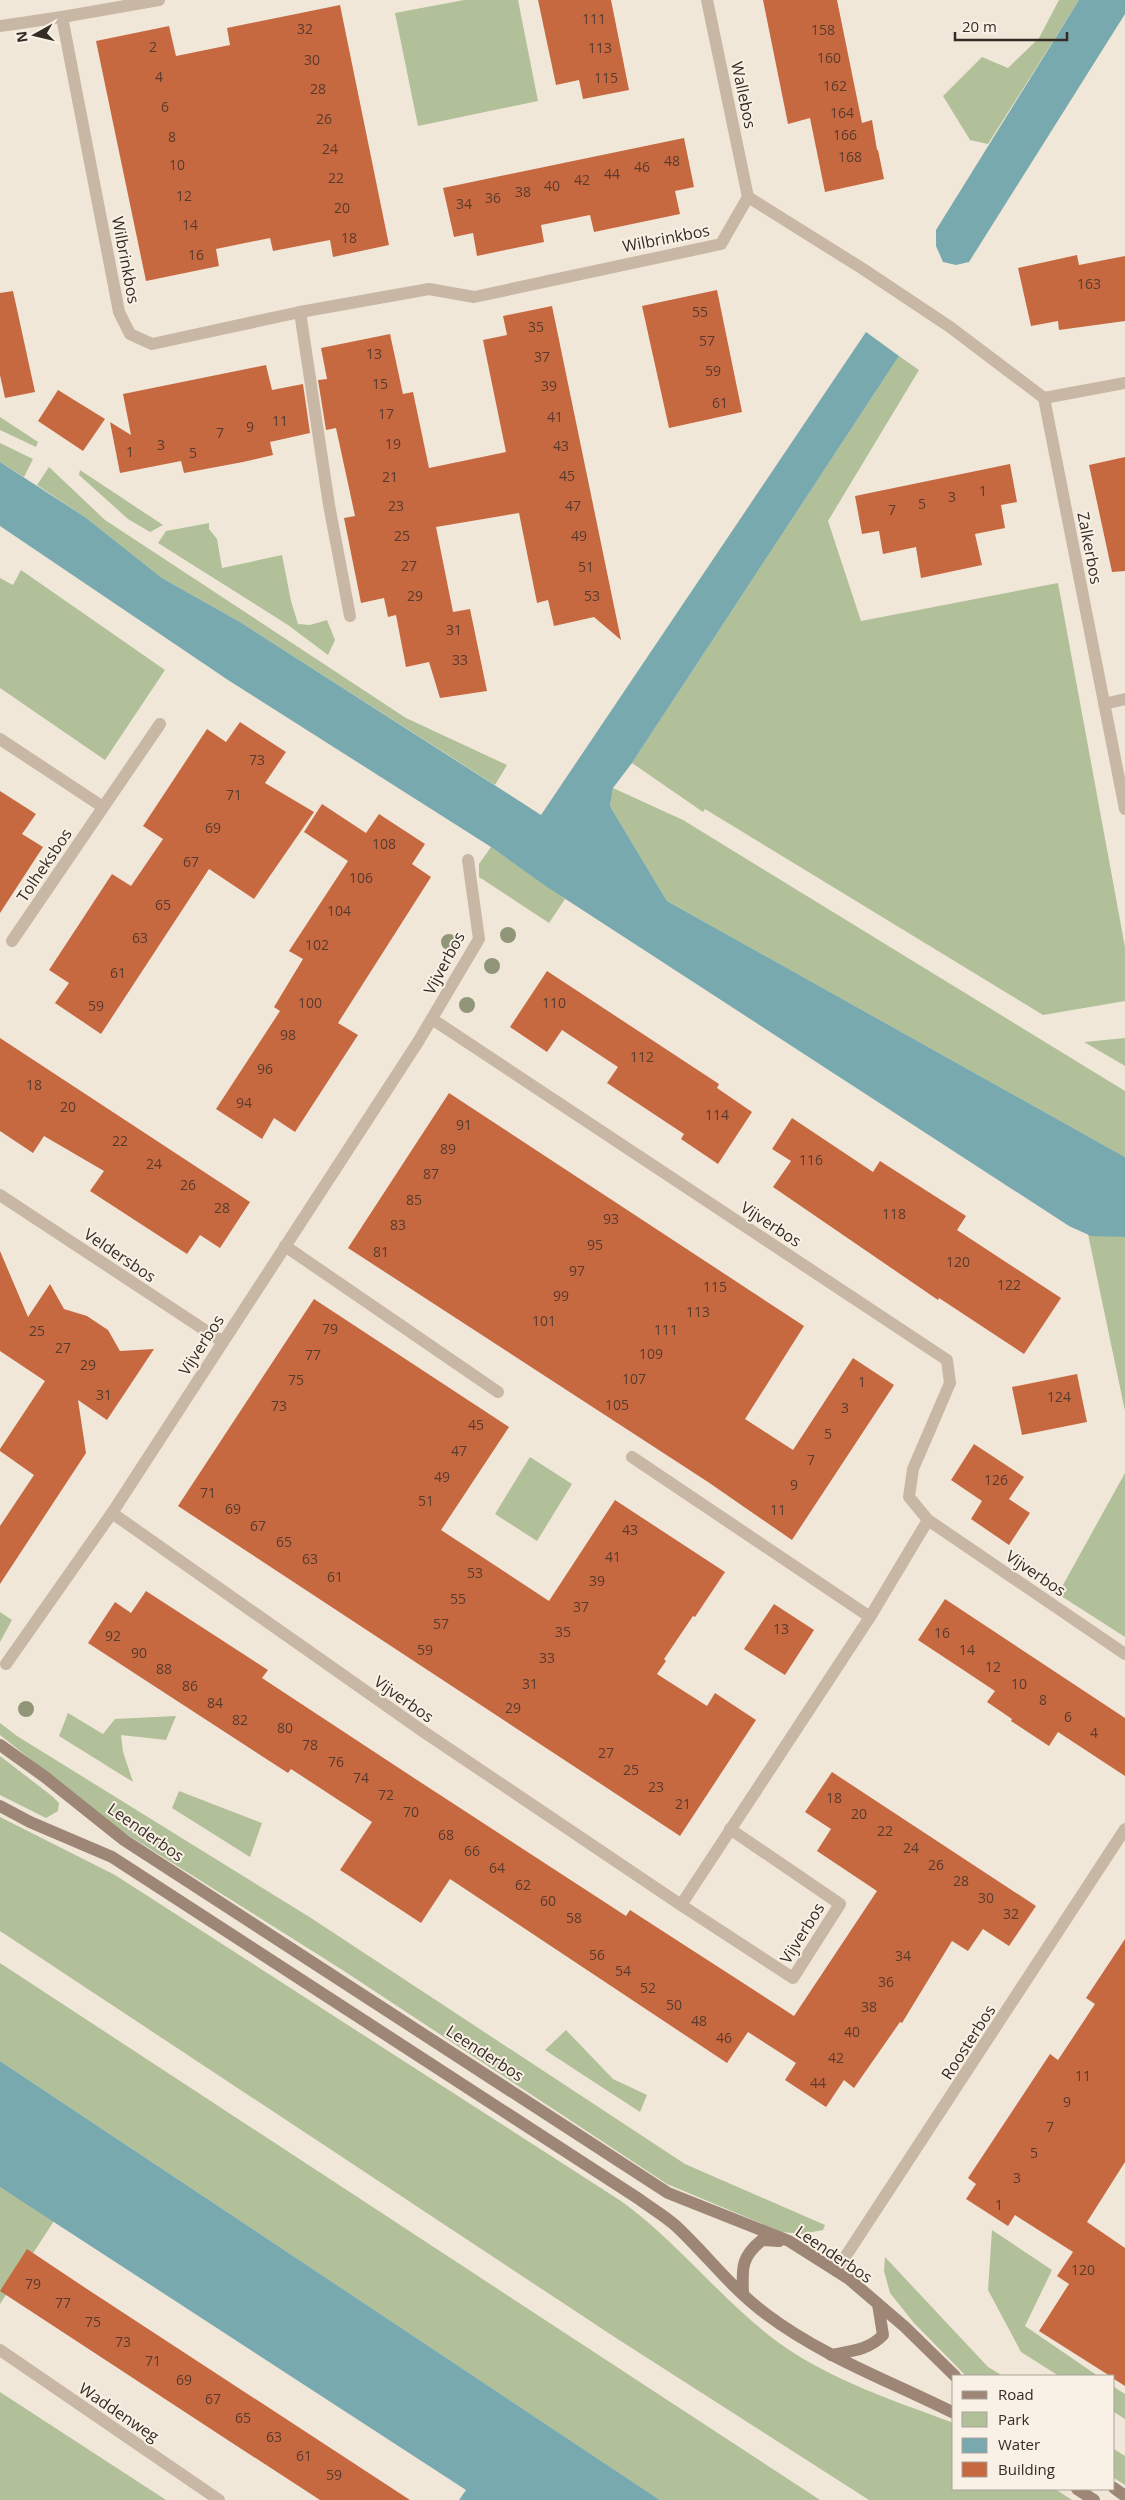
<svg xmlns="http://www.w3.org/2000/svg" width="1125" height="2500" font-family="'Open Sans',sans-serif">
<rect width="100%" height="100%" fill="#f1e7d9"/>
<!-- green -->
<g fill="#b1c099">
<path d="M464,0h54l20,101 -120,25 -23,-113z"/>
<path d="M1059,0h20l-91,144 -18,-4 -27,-44 39,-39 26,11 31,-30z"/>
<path d="M899,356l20,14 -91,151 33,100 197,-38 67,364v54l-82,14 -338,-206 -2,3 -71,-49z"/>
<path d="M0,417l38,25 -2,5 -36,-17z"/>
<path d="M0,443l33,16 -9,18 -24,-15z"/>
<path d="M49,467l56,53 301,198 101,47 -12,20 -255,-163 -78,-44 -77,-61 -48,-32z"/>
<path d="M80,470l83,55 -13,7 -22,-13 -49,-44z"/>
<path d="M209,523v6l8,10 5,29 60,-13 9,46 7,23 12,1 17,-5 8,20 -7,15 -40,-30 -130,-82 8,-12z"/>
<path d="M21,570l144,100 -60,90 -105,-72v-110l13,7z"/>
<path d="M613,788l70,32 442,271v66l-458,-256 -57,-95z"/>
<path d="M491,847l74,52 -16,24 -70,-46v-13z"/>
<path d="M1125,1038v28l-41,-24z"/>
<path d="M1088,1234l37,3v174z"/>
<path d="M530,1457l42,27 -35,57 -42,-27z"/>
<path d="M1125,1473v164l-67,-43z"/>
<path d="M0,1612l12,8 -12,22z"/>
<path d="M68,1713l35,21 12,-15 61,-3 -10,24 -45,-5 2,17 10,30 -74,-46z"/>
<path d="M0,1723l17,13 294,182 374,246 140,61 -2,5 -21,4 -20,-2 -115,-48 -323,-213 -224,-141 -120,-95z"/>
<path d="M0,1756l52,40 7,7 -1,8 -12,7 -46,-23z"/>
<path d="M179,1791l83,32 -12,34 -78,-49z"/>
<path d="M0,1817l115,58 506,326c58,42 101,100 158,142 52,37 115,58 175,80v66h101l17,11h-203l-253,-162 -616,-407z"/>
<path d="M0,1963l820,537h-160l-660,-439z"/>
<path d="M566,2030l47,49 34,16 -7,17 -95,-62z"/>
<path d="M0,2187l54,34 -54,83z"/>
<path d="M992,2230l60,40 -27,56 73,50h-39l-38,-24 -33,-62z"/>
<path d="M885,2257l103,110 15,9h-37l-52,-53 -24,-30 -6,-22z"/>
<path d="M1114,2387l11,7v25l-11,-7z"/>
<path d="M0,2392l166,108h-166z"/>
<path d="M1114,2449l11,7v29l-11,-7z"/>
</g>
<!-- water -->
<g fill="#78a9ae">
<path d="M1079,0h46v14l-156,248 -13,3 -13,-3 -7,-16v-16z"/>
<path d="M866,332l33,24 -267,407 -19,25 -3,18 57,95 458,256v80l-34,-1 -22,-10 -522,-339 -56,-40 -263,-167 -228,-154v-64l85,55 77,61 78,44 301,193z"/>
<path d="M0,2061l660,439h-201l7,-10 -466,-303z"/>
</g>
<!-- building -->
<g fill="#c66941">
<path d="M538,0h73l18,90 -46,9 -4,-19 -23,5z"/>
<path d="M763,0h74l25,123 10,-3 5,30h1l6,29 -59,13 -15,-74 -22,6z"/>
<path d="M340,5l49,240 -56,12 -3,-17 -57,11 -3,-13 -54,11 3,17 -73,15 -50,-240 73,-15 7,30 54,-11 -3,-17z"/>
<path d="M684,138l10,49 -19,4 5,23 -86,18 -4,-17 -49,10 3,17 -67,14 -4,-23 -19,4 -11,-49z"/>
<path d="M1077,255l2,10 46,-9v65l-66,9 -1,-9 -27,5 -13,-58z"/>
<path d="M717,290l25,122 -73,16 -27,-122z"/>
<path d="M13,291l22,101 -30,6 -5,-23v-82z"/>
<path d="M552,306l69,334 -27,-23 -40,9 -6,-26 -11,3 -18,-90 -83,14 17,85 17,-3 17,82 -47,7 -11,-36 -23,5 -10,-52 -8,2 -4,-19 -23,5 -17,-85 11,-2 -19,-88 -10,2 -8,-50 9,-1 -6,-31 69,-14 13,60 10,-2 16,76 77,-16 -23,-112 24,-5 -4,-19z"/>
<path d="M266,365l6,25 31,-6 7,49 -40,9 3,13 -30,7 -59,11 -3,-12 -61,12 -10,-51 21,13 -8,-41z"/>
<path d="M58,390l47,29 -22,32 -45,-30z"/>
<path d="M1125,457v114l-13,1 -23,-107z"/>
<path d="M1010,464l7,38 -16,3 4,23 -30,6 7,31 -61,13 -5,-31 -33,7 -4,-23 -17,3 -7,-38z"/>
<path d="M240,722l46,30 -21,31 49,29 -60,87 -45,-30 -108,165 -46,-31 14,-20 -20,-13 63,-96 19,12 32,-47 -20,-13 64,-97 19,13z"/>
<path d="M0,791l36,23 -14,20 21,13 -43,66z"/>
<path d="M322,804l44,29 13,-19 46,30 -13,20 19,13 -93,146 20,12 -63,97 -21,-14 -12,21 -46,-30 64,-98 -6,-4 29,-48 -14,-8 59,-90 -44,-29z"/>
<path d="M547,971l172,113 -2,4 35,24 -34,52 -37,-25 3,-5 -77,-51 11,-16 -56,-37 -15,22 -37,-25z"/>
<path d="M0,1038l250,164 -30,46 -20,-13 -13,19 -97,-63 14,-20 -60,-35 -11,17 -33,-22z"/>
<path d="M449,1093l355,233 -59,93 48,31 60,-92 41,27 -102,155 -84,-58 -360,-234z"/>
<path d="M792,1118l81,54 7,-11 86,55 -9,14 104,68 -37,56 -85,-56 -1,2 -165,-113 18,-26 -19,-12z"/>
<path d="M0,1251l28,66 22,-33 14,25 23,7 21,14 12,21 34,-2 -47,71 -29,-20 8,53 -86,131v-58l34,-51 -34,-24v-2l45,-68 -45,-30z"/>
<path d="M314,1299l195,128 -68,103 108,71 66,-101 110,72 -30,45 -2,-1 -29,43 2,2 -9,13 50,32 8,-13 41,27 -76,116 -502,-330z"/>
<path d="M1077,1374l10,48 -65,13 -10,-48z"/>
<path d="M974,1444l50,33 -15,22 21,14 -21,32 -38,-26 11,-18 -31,-21z"/>
<path d="M146,1591l122,79 -6,8 152,100 212,138 4,-6 164,106 83,-125 -60,-40 14,-22 -26,-17 27,-40 204,134 -27,40 -26,-17 -15,22 -16,-10 -50,82 -2,-1 -46,66 -10,-8 -18,27 -41,-27 11,-17 -48,-31 -21,31 -277,-184 -29,44 -81,-53 32,-48 -81,-53 -3,4 -200,-130 27,-41 16,11z"/>
<path d="M945,1599l180,119v58l-67,-44 -9,14 -38,-25 1,-2 -25,-17 8,-11 -77,-51z"/>
<path d="M774,1604l40,26 -29,45 -41,-26z"/>
<path d="M1125,1939v223l-38,60 38,26v138l-11,-7v-3h-4l-71,-45 30,-47 -12,-8 16,-24 -58,-37 -7,11 -42,-27 10,-15 -8,-6 82,-124 8,6 37,-56 -9,-6z"/>
<path d="M27,2249l60,40 323,211h-90l-100,-65 -220,-144z"/>
</g>
<g fill="none" stroke-linecap="round" stroke-linejoin="round">
<!-- minor -->
<g stroke="#c9b7a5" stroke-width="12">
<path d="M707,0l41,197"/>
<path d="M62,17l57,295 11,22 22,10 148,-32 129,-23 45,8 247,-53 27,-47"/>
<path d="M0,26l62,-9 97,-17"/>
<path d="M748,197l115,72 87,58 94,71"/>
<path d="M300,312l29,193 21,111"/>
<path d="M1044,398l81,411"/>
<path d="M1044,398l81,-15"/>
<path d="M1104,704l21,-5"/>
<path d="M0,739l103,68"/>
<path d="M12,941l148,-217"/>
<path d="M432,1019l515,341 3,23 -37,86 -4,28 19,23 197,134"/>
<path d="M0,1195l223,147"/>
<path d="M285,1246l213,146"/>
<path d="M632,1457l238,160"/>
<path d="M112,1513l312,219 257,173 189,-288 58,-97"/>
<path d="M6,1664l106,-151 306,-471 61,-103 -11,-79"/>
<path d="M681,1905l112,73 47,-74 -110,-75"/>
<path d="M836,2271l289,-442"/>
<path d="M0,2350l219,150"/>
</g>
<!-- secondary -->
<g stroke="#9d8676" stroke-width="12">
<path d="M0,1745l45,32 79,63 544,353 121,48 60,38 56,48 50,49"/>
<path d="M0,1806l30,16 82,35 527,342c12,9 26,17 37,27 31,29 56,63 90,88 57,43 124,67 188,99"/>
<path d="M743,2293c-1,-25 -2,-36 19,-53l17,1"/>
<path d="M831,2355c20,-4 38,-5 52,-20l-5,-31"/>
<path d="M1114,2488l11,8"/>
<path d="M1077,2489l17,11"/>
</g>
</g>
<!-- trees -->
<g fill="#919679">
<circle cx="508" cy="935" r="8"/>
<circle cx="449" cy="942" r="8"/>
<circle cx="492" cy="966" r="8"/>
<circle cx="467" cy="1005" r="8"/>
<circle cx="26" cy="1709" r="8"/>
</g>
<g text-anchor="middle" dominant-baseline="central" stroke-width="4" stroke-linejoin="round" paint-order="stroke">
<!-- number labels -->
<g font-size="14" fill="#593b2d">
<text x="594" y="18">111</text>
<text x="305" y="28">32</text>
<text x="823" y="29">158</text>
<text x="153" y="46">2</text>
<text x="600" y="47">113</text>
<text x="829" y="57">160</text>
<text x="312" y="59">30</text>
<text x="159" y="76">4</text>
<text x="606" y="77">115</text>
<text x="835" y="85">162</text>
<text x="318" y="88">28</text>
<text x="165" y="106">6</text>
<text x="842" y="112">164</text>
<text x="324" y="118">26</text>
<text x="845" y="134">166</text>
<text x="172" y="136">8</text>
<text x="330" y="148">24</text>
<text x="850" y="156">168</text>
<text x="672" y="160">48</text>
<text x="177" y="164">10</text>
<text x="642" y="166">46</text>
<text x="612" y="173">44</text>
<text x="336" y="177">22</text>
<text x="582" y="179">42</text>
<text x="552" y="185">40</text>
<text x="523" y="191">38</text>
<text x="184" y="195">12</text>
<text x="493" y="197">36</text>
<text x="464" y="203">34</text>
<text x="342" y="207">20</text>
<text x="190" y="224">14</text>
<text x="349" y="237">18</text>
<text x="196" y="254">16</text>
<text x="1089" y="283">163</text>
<text x="700" y="311">55</text>
<text x="536" y="326">35</text>
<text x="707" y="340">57</text>
<text x="374" y="353">13</text>
<text x="542" y="356">37</text>
<text x="713" y="370">59</text>
<text x="380" y="383">15</text>
<text x="549" y="385">39</text>
<text x="720" y="402">61</text>
<text x="386" y="413">17</text>
<text x="555" y="416">41</text>
<text x="280" y="420">11</text>
<text x="250" y="426">9</text>
<text x="220" y="432">7</text>
<text x="393" y="443">19</text>
<text x="161" y="444">3</text>
<text x="561" y="445">43</text>
<text x="130" y="451">1</text>
<text x="193" y="452">5</text>
<text x="567" y="475">45</text>
<text x="390" y="476">21</text>
<text x="983" y="490">1</text>
<text x="952" y="496">3</text>
<text x="922" y="503">5</text>
<text x="396" y="505">23</text>
<text x="573" y="505">47</text>
<text x="892" y="509">7</text>
<text x="402" y="535">25</text>
<text x="579" y="535">49</text>
<text x="409" y="565">27</text>
<text x="586" y="566">51</text>
<text x="415" y="595">29</text>
<text x="592" y="595">53</text>
<text x="454" y="629">31</text>
<text x="460" y="659">33</text>
<text x="257" y="759">73</text>
<text x="234" y="794">71</text>
<text x="213" y="827">69</text>
<text x="384" y="843">108</text>
<text x="191" y="861">67</text>
<text x="361" y="877">106</text>
<text x="163" y="904">65</text>
<text x="339" y="910">104</text>
<text x="140" y="937">63</text>
<text x="317" y="944">102</text>
<text x="118" y="972">61</text>
<text x="310" y="1002">100</text>
<text x="554" y="1002">110</text>
<text x="96" y="1005">59</text>
<text x="288" y="1034">98</text>
<text x="642" y="1056">112</text>
<text x="265" y="1068">96</text>
<text x="34" y="1084">18</text>
<text x="244" y="1102">94</text>
<text x="68" y="1106">20</text>
<text x="717" y="1114">114</text>
<text x="464" y="1124">91</text>
<text x="120" y="1140">22</text>
<text x="448" y="1148">89</text>
<text x="811" y="1159">116</text>
<text x="154" y="1163">24</text>
<text x="431" y="1173">87</text>
<text x="188" y="1184">26</text>
<text x="414" y="1199">85</text>
<text x="222" y="1207">28</text>
<text x="894" y="1213">118</text>
<text x="611" y="1218">93</text>
<text x="398" y="1224">83</text>
<text x="595" y="1244">95</text>
<text x="381" y="1251">81</text>
<text x="958" y="1261">120</text>
<text x="577" y="1270">97</text>
<text x="1009" y="1284">122</text>
<text x="715" y="1286">115</text>
<text x="561" y="1295">99</text>
<text x="698" y="1311">113</text>
<text x="544" y="1320">101</text>
<text x="330" y="1328">79</text>
<text x="666" y="1329">111</text>
<text x="37" y="1330">25</text>
<text x="63" y="1347">27</text>
<text x="651" y="1353">109</text>
<text x="313" y="1354">77</text>
<text x="88" y="1364">29</text>
<text x="634" y="1378">107</text>
<text x="296" y="1379">75</text>
<text x="862" y="1381">1</text>
<text x="104" y="1394">31</text>
<text x="1059" y="1396">124</text>
<text x="617" y="1404">105</text>
<text x="279" y="1405">73</text>
<text x="845" y="1407">3</text>
<text x="476" y="1424">45</text>
<text x="828" y="1433">5</text>
<text x="459" y="1450">47</text>
<text x="811" y="1459">7</text>
<text x="442" y="1476">49</text>
<text x="996" y="1479">126</text>
<text x="794" y="1484">9</text>
<text x="208" y="1492">71</text>
<text x="426" y="1500">51</text>
<text x="233" y="1508">69</text>
<text x="778" y="1509">11</text>
<text x="258" y="1525">67</text>
<text x="630" y="1529">43</text>
<text x="284" y="1541">65</text>
<text x="613" y="1556">41</text>
<text x="310" y="1558">63</text>
<text x="475" y="1572">53</text>
<text x="335" y="1576">61</text>
<text x="597" y="1580">39</text>
<text x="458" y="1598">55</text>
<text x="581" y="1606">37</text>
<text x="441" y="1623">57</text>
<text x="781" y="1628">13</text>
<text x="563" y="1631">35</text>
<text x="942" y="1632">16</text>
<text x="113" y="1635">92</text>
<text x="425" y="1649">59</text>
<text x="967" y="1649">14</text>
<text x="139" y="1652">90</text>
<text x="547" y="1657">33</text>
<text x="993" y="1666">12</text>
<text x="164" y="1668">88</text>
<text x="530" y="1683">31</text>
<text x="1019" y="1683">10</text>
<text x="190" y="1685">86</text>
<text x="1043" y="1699">8</text>
<text x="215" y="1702">84</text>
<text x="513" y="1707">29</text>
<text x="1068" y="1716">6</text>
<text x="240" y="1719">82</text>
<text x="285" y="1727">80</text>
<text x="1094" y="1732">4</text>
<text x="310" y="1744">78</text>
<text x="606" y="1752">27</text>
<text x="336" y="1761">76</text>
<text x="631" y="1769">25</text>
<text x="361" y="1777">74</text>
<text x="656" y="1786">23</text>
<text x="386" y="1794">72</text>
<text x="834" y="1797">18</text>
<text x="683" y="1803">21</text>
<text x="411" y="1811">70</text>
<text x="859" y="1813">20</text>
<text x="885" y="1830">22</text>
<text x="446" y="1834">68</text>
<text x="911" y="1847">24</text>
<text x="472" y="1850">66</text>
<text x="936" y="1864">26</text>
<text x="497" y="1867">64</text>
<text x="961" y="1880">28</text>
<text x="523" y="1884">62</text>
<text x="986" y="1897">30</text>
<text x="548" y="1900">60</text>
<text x="1011" y="1913">32</text>
<text x="574" y="1917">58</text>
<text x="597" y="1954">56</text>
<text x="903" y="1955">34</text>
<text x="623" y="1970">54</text>
<text x="886" y="1981">36</text>
<text x="648" y="1987">52</text>
<text x="674" y="2004">50</text>
<text x="869" y="2006">38</text>
<text x="699" y="2020">48</text>
<text x="852" y="2031">40</text>
<text x="724" y="2037">46</text>
<text x="836" y="2057">42</text>
<text x="1083" y="2075">11</text>
<text x="818" y="2082">44</text>
<text x="1067" y="2101">9</text>
<text x="1050" y="2126">7</text>
<text x="1034" y="2152">5</text>
<text x="1017" y="2177">3</text>
<text x="999" y="2204">1</text>
<text x="1083" y="2269">120</text>
<text x="33" y="2283">79</text>
<text x="63" y="2302">77</text>
<text x="93" y="2321">75</text>
<text x="123" y="2341">73</text>
<text x="153" y="2360">71</text>
<text x="184" y="2379">69</text>
<text x="213" y="2398">67</text>
<text x="243" y="2417">65</text>
<text x="274" y="2436">63</text>
<text x="304" y="2455">61</text>
<text x="334" y="2474">59</text>
</g>
<!-- street labels -->
<g font-size="16" fill="#352c26" stroke="#f9f1e5">
<text transform="translate(744 95) rotate(78)">Wallebos</text>
<text transform="translate(666 238) rotate(-11)">Wilbrinkbos</text>
<text transform="translate(126 260) rotate(79)">Wilbrinkbos</text>
<text transform="translate(1090 548) rotate(79)">Zalkerbos</text>
<text transform="translate(44 865) rotate(-56)">Tolheksbos</text>
<text transform="translate(444 963) rotate(-62)">Vijverbos</text>
<text transform="translate(771 1224) rotate(33)">Vijverbos</text>
<text transform="translate(120 1255) rotate(34)">Veldersbos</text>
<text transform="translate(201 1345) rotate(-57)">Vijverbos</text>
<text transform="translate(1036 1573) rotate(34)">Vijverbos</text>
<text transform="translate(404 1699) rotate(35)">Vijverbos</text>
<text transform="translate(146 1832) rotate(35)">Leenderbos</text>
<text transform="translate(802 1933) rotate(-58)">Vijverbos</text>
<text transform="translate(968 2042) rotate(-57)">Roosterbos</text>
<text transform="translate(485 2053) rotate(33)">Leenderbos</text>
<text transform="translate(834 2254) rotate(34)">Leenderbos</text>
<text transform="translate(119 2412) rotate(34)">Waddenweg</text>
</g>
</g>
<!-- legend -->
<rect x="952" y="2375" width="162" height="115" fill="#f9f1e5" stroke="#aba299"/>
<rect x="962" y="2391" width="25" height="8" fill="#9d8676" stroke="#aba299"/>
<text x="998" y="2400" font-size="15" fill="#352c26">Road</text>
<rect x="962" y="2412" width="25" height="15" fill="#b1c099" stroke="#aba299"/>
<text x="998" y="2425" font-size="15" fill="#352c26">Park</text>
<rect x="962" y="2438" width="25" height="15" fill="#78a9ae" stroke="#aba299"/>
<text x="998" y="2450" font-size="15" fill="#352c26">Water</text>
<rect x="962" y="2462" width="25" height="15" fill="#c66941" stroke="#aba299"/>
<text x="998" y="2475" font-size="15" fill="#352c26">Building</text>
<!-- north arrow -->
<g transform="translate(35 35) rotate(262)" stroke="#f9f1e5" stroke-width="4" paint-order="stroke">
<path d="M0-4L9 19L0 12L-9 19Z" fill="#352c26"/>
<text y="-8" font-size="14" font-weight="bold" text-anchor="middle" fill="#352c26">N</text>
</g>
<!-- scale -->
<path d="M955 32v8h112v-8" fill="none" stroke="#352c26" stroke-width="2.5"/>
<text x="962" y="32" font-size="15" fill="#352c26" stroke="#f9f1e5" stroke-width="4" paint-order="stroke">20 m</text>
</svg>
